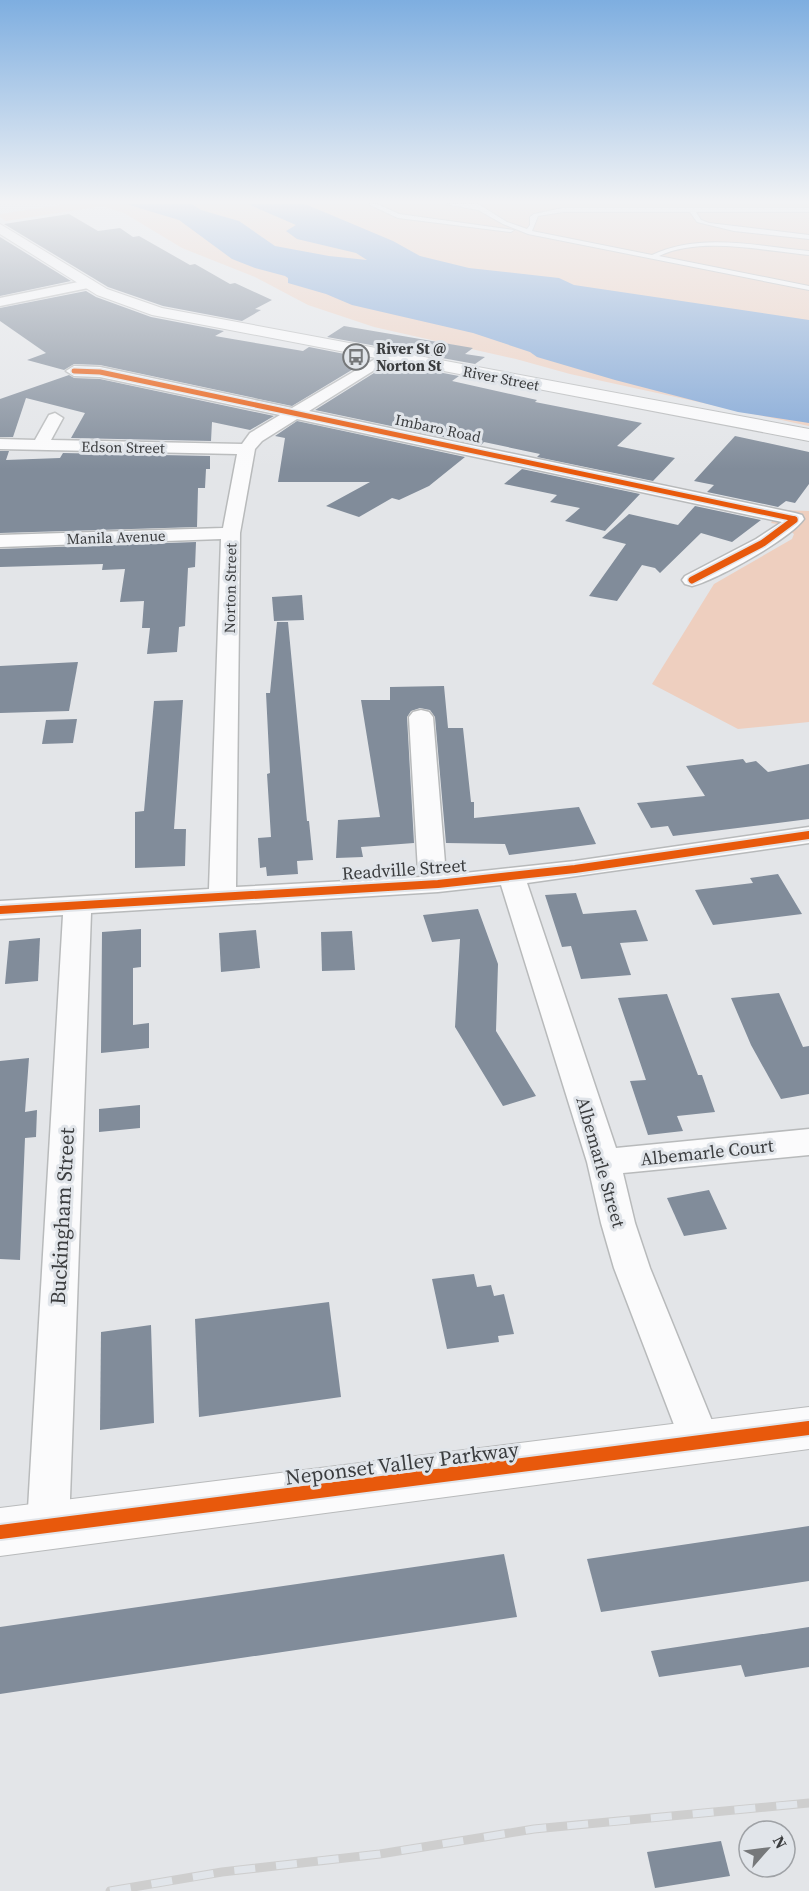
<svg xmlns="http://www.w3.org/2000/svg" width="809" height="1891" font-family="'Source Serif 4',serif">
<rect width="100%" height="100%" fill="#e3e5e8"/>
<!-- green -->
<g fill="#eecfbf">
<path d="M67,204h742v222l-239,-52 -54,-15 -142,-32 -66,-22 -53,-28 -73,-29 -58,-35 -22,-7 -96,15 -6,-4v-3z"/>
<path d="M778,510l31,1v211l-71,7 -86,-45 62,-100 78,-45 2,-5 -11,-9 -12,-2z"/>
</g>
<!-- water -->
<path fill="#7fa5d5" d="M126,204h66l9,6 38,11 36,25 54,10 38,4 -11,-7 -59,-14 -11,-8 10,-6 -48,-21h57l88,37 27,15 49,12 90,10 15,7 235,35v103l-71,-11 -123,-32 -78,-23 -7,-5 -57,-19 -121,-28 -26,-11 -38,-11v-5l-3,-2 -30,-8 -23,-9 -53,-39z"/>
<!-- building -->
<g fill="#818c9a">
<path d="M69,214l29,17 22,-3 13,9 6,-1 51,29 5,-1 35,20 5,-1 37,17 -17,9 6,1 -19,11 -79,-15 -55,-19 -104,-63z"/>
<path d="M0,237l71,44 -71,15z"/>
<path d="M86,291l10,6 55,20 73,14 -9,5 88,15 6,-4 61,12 -78,47 -192,-41 -26,-1 -10,6 -37,-10 19,-7 -46,-32v-13z"/>
<path d="M344,326l129,22 -8,6 20,3 -10,7 -148,-27z"/>
<path d="M390,363l69,13 -7,5 85,19 -2,2 107,21 -25,23 58,12 -22,23 -116,-24 3,-3 -56,-12 -3,3 -166,-35z"/>
<path d="M69,375l5,3 26,1 174,37 -24,14 -38,-8 -1,19 -140,-3 14,-25 -59,-15 -13,39h-13v-38z"/>
<path d="M297,421l168,36 -36,29 -30,14 -7,-2 -33,19 -33,-11 44,-24h-92l7,-44 -10,-2z"/>
<path d="M735,436l74,16v32l-14,19 -9,-2 -8,6 -71,-15 7,-7 -20,-4z"/>
<path d="M0,451h9l-3,9 54,-2 3,-5 147,3v13h-4l-1,19h-7l-1,39 -197,6z"/>
<path d="M522,469l118,25 -35,37 -40,-10 15,-13 -30,-6 7,-7 -53,-11z"/>
<path d="M695,506l66,14 -29,22 -31,-9 -41,40 -5,-5 -13,-3 -25,36 -28,-5 37,-52 -24,-6 27,-24 49,11z"/>
<path d="M196,542l-1,25 -7,1 -3,58 -6,1 -2,25 -30,2 3,-26h-8l2,-27 -24,1 5,-33 -23,1 1,-6 -103,3v-18z"/>
<path d="M302,595l2,25 -30,1 -2,-24z"/>
<path d="M277,622h11l19,199h2l4,39 -16,1 1,13 -31,2 -1,-9 -6,1 -2,-30 13,-1 -4,-63 3,-1 -4,-80h4z"/>
<path d="M78,662l-9,49 -69,2v-47z"/>
<path d="M444,686l4,42h15l8,74h3v16l105,-11 17,37 -87,11 -4,-11 -59,-1 -11,-126 -5,-7 -10,-2 -9,3 -4,6 7,126 -53,4 2,10 -27,1 2,-38 42,-3 -19,-117h29v-13z"/>
<path d="M183,700l-9,129h12l-1,37 -50,2v-56l9,-1 10,-110z"/>
<path d="M77,719l-4,24 -31,1 4,-24z"/>
<path d="M743,759l3,4 10,-2 12,11 41,-8v55l-136,17 -5,-10 -17,2 -14,-25 68,-7 -19,-30z"/>
<path d="M778,874l24,40 -89,11 -18,-35 58,-7 -3,-5z"/>
<path d="M576,893l7,21 53,-4 12,31 -28,2 11,32 -50,4 -10,-33 -9,1 -17,-52z"/>
<path d="M478,909l20,55 -2,67 40,65 -33,10 -48,-79 5,-88 -28,3 -9,-27z"/>
<path d="M141,929v38l-8,1v57l16,-2v25l-48,5 1,-121z"/>
<path d="M256,930l4,38 -39,4 -2,-39z"/>
<path d="M352,931l3,39 -33,1 -1,-39z"/>
<path d="M40,938l-2,43 -33,3 4,-43z"/>
<path d="M779,993l24,54 6,-1v48l-28,5 -30,-54 -20,-47z"/>
<path d="M667,994l31,81h4l13,37 -38,4 6,15 -35,4 -18,-54 16,-1 -28,-82z"/>
<path d="M29,1058l-4,54 12,-2 -1,27 -11,1 -5,122 -20,-1v-198z"/>
<path d="M140,1105v23l-41,4v-23z"/>
<path d="M709,1190l18,39 -43,7 -17,-38z"/>
<path d="M474,1274l3,13 14,-2 3,11 10,-2 10,40 -16,2 1,6 -52,7 -15,-70z"/>
<path d="M329,1302l12,95 -142,20 -4,-98z"/>
<path d="M151,1325l3,98 -54,7 1,-98z"/>
<path d="M809,1526v55l-208,31 -14,-53z"/>
<path d="M504,1554l13,63 -517,77v-67z"/>
<path d="M809,1627v40l-64,10 -4,-12 -82,12 -8,-26z"/>
<path d="M721,1841l9,35 -75,12 -8,-36z"/>
</g>
<g fill="none" stroke-linecap="round" stroke-linejoin="round">
<!-- lane casing -->
<g stroke="#b8babb" stroke-width="2">
<g id="lane">
<path d="M368,204h9l22,10 115,16 -3,2 -113,-14z"/>
<path d="M446,204h32l29,18 20,7 3,-4v-8l4,-3 29,-6h246v4h-113l5,8 8,3 100,12v4l-75,-8 -37,-9 -7,-10h-127l-25,4 -6,15 120,24c48,-23 105,-9 157,-4v4c-46,-4 -107,-19 -150,1l150,30v4l-281,-56 -25,-10 -25,-14z"/>
</g>
</g>
<!-- street casing -->
<g stroke="#b8babb" stroke-width="3">
<g id="street">
<path d="M88,280l5,1 2,3 -2,3 -93,19v-8z"/>
<path d="M387,352l7,4 -2,3 -83,52 486,102 7,2 2,4c-14,20 -88,61 -112,67l-7,-2 -3,-4 3,-4 71,-37 26,-17 -485,-103 -35,22 -7,8 -15,84 -4,354 185,-10 -3,-6 -9,-154 4,-5 8,-2 8,2 4,5 13,158 129,-14 234,-34v16l-282,40 89,265 193,-19v26l-186,18 12,50 15,45 71,175 -6,13 -14,5 -14,-5 -6,-13 -67,-175 -13,-45 -14,-61 -86,-277 -63,7 -347,21 -22,613 -6,14 -15,6 -15,-6 -6,-14 36,-611 -63,4v-18l209,-12 12,-350 -221,8v-12l223,-7 14,-74 -237,-5v-10l35,1 14,-25 6,-2 8,5 -12,22 191,4 8,-11 30,-18 -180,-38 -26,-1 -8,-5 8,-5 26,1 192,41z"/>
</g>
</g>
<!-- secondary casing -->
<g stroke="#b8babb" stroke-width="2">
<g id="secondary">
<path d="M0,224l107,65 55,19 647,121v12l-657,-126 -55,-20 -97,-61z"/>
<path d="M809,1407v42l-809,107v-48z"/>
</g>
</g>
<!-- lane -->
<use href="#lane" fill="#fbfbfc" fill-rule="evenodd"/>
<!-- street -->
<use href="#street" fill="#fbfbfc" fill-rule="evenodd"/>
<!-- secondary -->
<use href="#secondary" fill="#fbfbfc" fill-rule="evenodd"/>
<!-- rail casing -->
<g stroke="#cecece" stroke-width="9">
<path id="rail" d="M110,1891l112,-19 158,-18 154,-25 275,-26"/>
</g>
<!-- rail -->
<use href="#rail" stroke="#e1e5ea" stroke-width="7" stroke-dasharray="21" stroke-linecap="butt"/>
<!-- cycleway-far3 casing -->
<g stroke="#e1e5ea" stroke-width="8">
<path id="cycleway-far3" d="M74,371l26,1 695,147 -2,2"/>
</g>
<!-- cycleway-far2 casing -->
<g stroke="#e1e5ea" stroke-width="10">
<path id="cycleway-far2" d="M692,580l71,-37 31,-23"/>
</g>
<!-- cycleway-far1 casing -->
<g stroke="#e1e5ea" stroke-width="12">
<path id="cycleway-far1" d="M0,910l438,-26 137,-15 234,-34"/>
</g>
<!-- cycleway casing -->
<g stroke="#e1e5ea" stroke-width="18">
<path id="cycleway" d="M0,1532l809,-104"/>
</g>
<!-- cycleway-far3 -->
<use href="#cycleway-far3" stroke="#e8590c" stroke-width="5"/>
<!-- cycleway-far2 -->
<use href="#cycleway-far2" stroke="#e8590c" stroke-width="7"/>
<!-- cycleway-far1 -->
<use href="#cycleway-far1" stroke="#e8590c" stroke-width="8"/>
<!-- cycleway -->
<use href="#cycleway" stroke="#e8590c" stroke-width="14"/>
</g>
<!-- sky -->
<linearGradient id="sky" x2="0" y2="1"><stop stop-color="#7eaee0"/><stop offset="0.43" stop-color="#f2f3f5"/><stop offset="1" stop-color="#f2f3f5" stop-opacity="0"/></linearGradient>
<rect width="809" height="469" fill="url(#sky)"/>
<!-- icons -->
<defs>
<g id="bus-ring" transform="scale(1.35)"><circle r="9.5" fill="#e1e5ea" stroke="#76787a" stroke-width="1.5"/><path d="M-5-6H5V4H4V6H2V4H-2V6H-4V4H-5ZM-3.5-4V0h7V-4ZM-3.5 1.2v1.5H-2V1.2ZM2 1.2v1.5H3.5V1.2Z" fill="#76787a"/></g>
</defs>
<g fill-rule="evenodd">
<use href="#bus-ring" x="356" y="357"/>
</g>
<g text-anchor="middle" dominant-baseline="central" stroke-width="6" stroke-linejoin="round" paint-order="stroke">
<!-- far-poi labels -->
<g font-size="15" font-weight="bold" fill="#3b3d3f" stroke="#e1e5ea" text-anchor="start">
<text x="376" y="348">River St @<tspan x="376" dy="17">Norton St</tspan></text>
</g>
<!-- far-street labels -->
<g font-size="15" fill="#3b3d3f" stroke="#e1e5ea">
<text transform="translate(501 378) rotate(11)">River Street</text>
<text transform="translate(438 428) rotate(12)">Imbaro Road</text>
<text transform="translate(123 447) rotate(1)">Edson Street</text>
<text transform="translate(116 537) rotate(-2)">Manila Avenue</text>
<text transform="translate(230 588) rotate(-89)">Norton Street</text>
</g>
<!-- street labels -->
<g font-size="18" fill="#3b3d3f" stroke="#e1e5ea">
<text transform="translate(404 869) rotate(-4)">Readville Street</text>
<text transform="translate(707 1152) rotate(-6)">Albemarle Court</text>
<text transform="translate(601 1162) rotate(74)">Albemarle Street</text>
</g>
<!-- near-street labels -->
<g font-size="21" fill="#3b3d3f" stroke="#e1e5ea">
<text transform="translate(62 1216) rotate(-87)">Buckingham Street</text>
<text transform="translate(402 1463) rotate(-7)">Neponset Valley Parkway</text>
</g>
</g>
<!-- north arrow -->
<g transform="translate(767 1849) rotate(62)"><circle r="28" fill="#e1e5ea" stroke="#9fa2a6" stroke-width="1.5"/>
<path d="M0-4.5L10 22L0 15L-10 22Z" fill="#76787a"/>
<text y="-9" font-size="16" font-weight="bold" text-anchor="middle" fill="#3b3d3f">N</text>
</g>
</svg>
